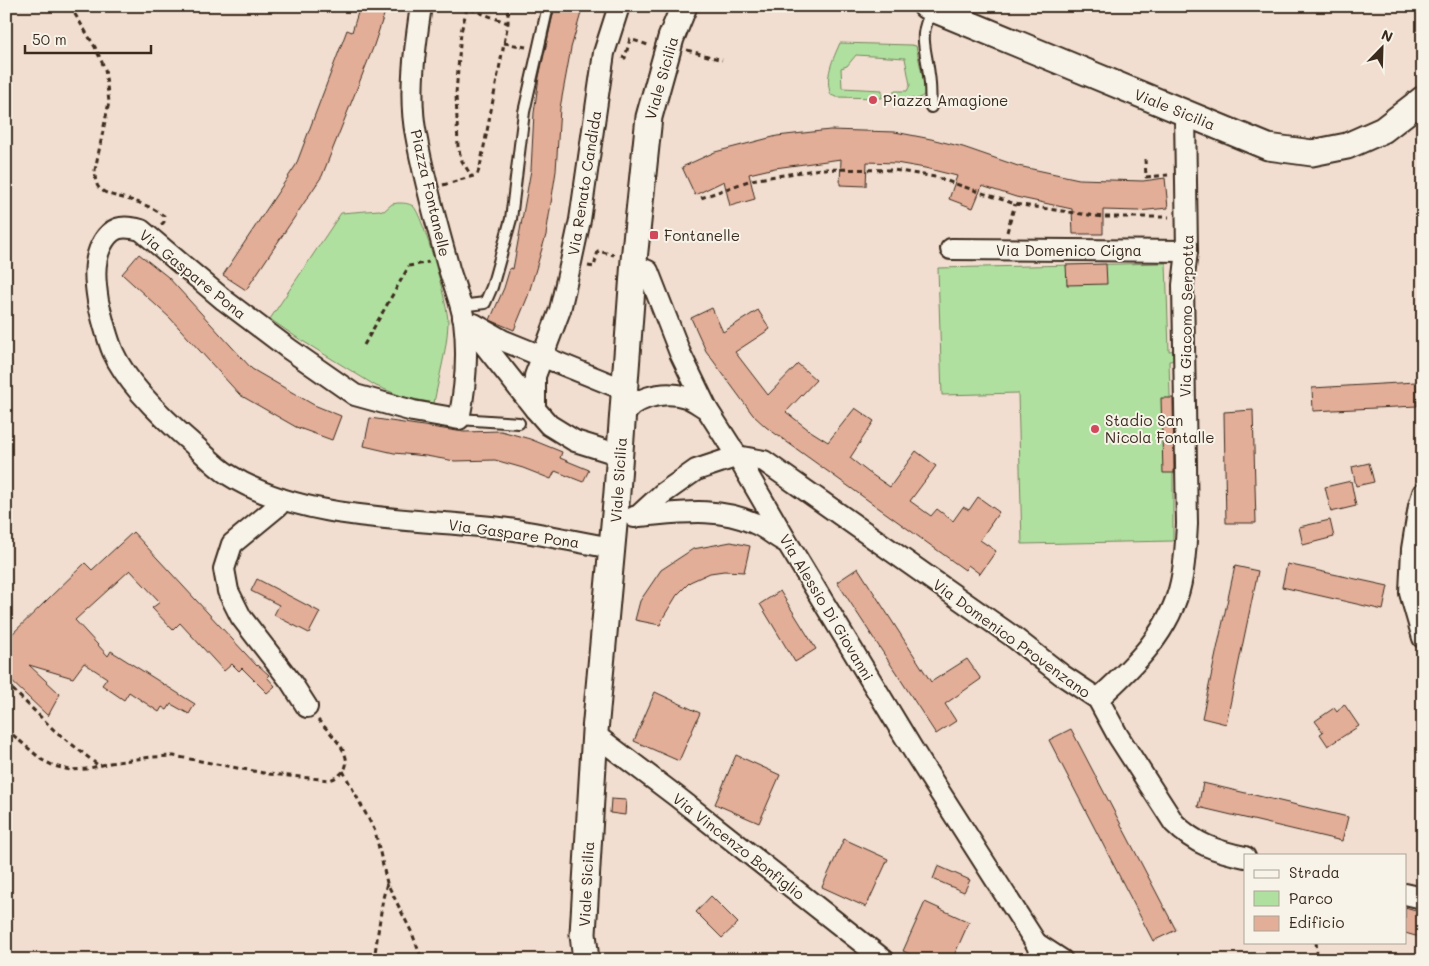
<svg xmlns="http://www.w3.org/2000/svg" width="1429" height="966" font-family="Mali,sans-serif">
<rect width="100%" height="100%" fill="#f1ded0"/>
<filter id="ink" filterUnits="userSpaceOnUse"><feTurbulence type="fractalNoise" baseFrequency=".02" numOctaves="2"/><feDisplacementMap in="SourceGraphic" scale="10" xChannelSelector="R" yChannelSelector="G"/><feConvolveMatrix kernelMatrix="1 2 1 2 8 2 1 2 1" color-interpolation-filters="sRGB"/></filter>
<g filter="url(#ink)">
<!-- green -->
<g fill="#b0e09f" stroke="#76855e">
<path d="M840,43l71,2 5,1 9,42 -1,7 -6,4 -24,-1v-7h13l3,-6 -5,-27 -49,-3 -9,11 -6,2 1,20 40,2v8l-46,-1 -5,-2c-7,-18 2,-36 9,-52z"/>
<path d="M398,203c5,0 10,0 15,3 10,8 36,102 35,117 -1,27 -9,53 -14,80l-30,-6 -28,-11 -80,-49 -26,-18 71,-106 38,-3 5,1 8,-7z"/>
<path d="M1166,263l3,88 9,-1v10l-9,1 3,103 9,-1v10l-8,1v67l-151,3 -4,-151 -76,2 -4,-127z"/>
</g>
<!-- building -->
<g fill="#e3ae98" stroke="#3b2a1e">
<path d="M360,6h27l-14,42 -51,128 -76,114 -23,-15 73,-110 51,-135 5,2z"/>
<path d="M555,6h28l-12,42 -11,60 -4,63 -10,64 -18,61 -14,34 -24,-10 14,-32 6,-20 3,1 18,-99 3,-57 5,-36z"/>
<path d="M830,130l65,2 36,7 32,8 55,19 61,13 64,2 22,-3 3,30 -30,3 -35,-1v24h-30l-1,-25 -56,-12 -34,-11 -9,22 -24,-9 8,-23 -32,-8 -29,-5 -29,-1 -1,24 -26,-1 1,-26 -66,9 -26,6 6,25 -25,7 -6,-25 -29,14 -13,-28 33,-15 62,-16z"/>
<path d="M139,254l29,23 84,92 62,36 27,11 -9,24 -36,-13 -56,-32 -70,-77 -48,-44z"/>
<path d="M1106,264l1,20 -40,1 -1,-20z"/>
<path d="M712,308l11,24 35,-22 12,19 -35,23 33,43 30,-31 18,16 -30,32 23,18 19,12 27,-34 19,13 -24,37 18,14 22,15 26,-36 20,15 -26,35 21,15 6,-7 16,12 10,-14 6,3 9,-13 21,15 -19,28 16,11 -16,23 -12,-9 -3,5 -199,-143 -13,-12 -47,-64 -15,-33z"/>
<path d="M1416,382l1,24 -104,5 -1,-23z"/>
<path d="M1161,398h12l1,75h-11z"/>
<path d="M1253,410l3,113h-30l-2,-111z"/>
<path d="M370,418l94,14 37,-1 29,8 32,13 -2,6 29,12 -6,12 -28,-11 -4,8 -28,-11 -28,-8 -40,1 -29,-5 -32,-3 -30,-7z"/>
<path d="M1369,463l5,19 -18,4 -4,-19z"/>
<path d="M1351,481l5,25 -25,6 -6,-25z"/>
<path d="M1330,520l4,17 -31,8 -4,-18z"/>
<path d="M133,532l124,134 1,-1 11,10 -2,2 8,9 -8,7 -25,-25 -3,3 -7,-7 -8,7 -44,-48 -7,7 -21,-22 8,-6 -30,-32 -55,50 33,36 3,-5 84,53 -6,10 -18,-10 -4,6 -5,-3 -3,5 -30,-20 -5,8 -22,-15 5,-7 -23,-15 -11,15 -44,-13 31,29 -12,22 -42,-40v-36l79,-77 7,7z"/>
<path d="M731,542l19,4 -6,26 -20,-1 -14,2 -20,9 -13,13 -13,21 -4,9 -25,-5 5,-19 21,-31 32,-21z"/>
<path d="M1287,564l101,22 -5,24 -101,-23z"/>
<path d="M1235,566l23,5 -32,153 -24,-6z"/>
<path d="M858,568l73,114 36,-23 14,20 -36,25 11,17 -20,13 -99,-152z"/>
<path d="M257,579l63,33 -11,21 -35,-18 5,-10 -28,-14z"/>
<path d="M780,591l36,58 -21,13 -35,-58z"/>
<path d="M655,692l45,21 -21,48 -45,-20z"/>
<path d="M1344,704l15,22 -31,20 -8,-12 3,-2 -8,-11 19,-13 3,4z"/>
<path d="M1071,729l105,201 -23,11 -104,-201z"/>
<path d="M736,755l44,20 -21,48 -44,-19z"/>
<path d="M1203,783l145,34 -6,24 -144,-34z"/>
<path d="M611,799l15,1 -1,15 -15,-2z"/>
<path d="M844,839l44,20 -22,48 -44,-20z"/>
<path d="M938,866l32,14 -6,12 -31,-13z"/>
<path d="M711,896l27,27 -16,15 -26,-26z"/>
<path d="M925,902l44,20 -17,38h-29l-20,-9z"/>
<path d="M1405,907l18,5v26l-18,-5z"/>
</g>
<g fill="none" stroke-linecap="round" stroke-linejoin="round">
<!-- service casing -->
<g stroke="#3b2a1e" stroke-width="14">
<g id="service">
<path d="M931,107c-1,-11 0,-21 -2,-32 -3,-28 -12,-39 4,-66"/>
<path d="M460,306l25,-3 7,-16 19,-68 13,-107 24,-106"/>
<path d="M459,419l60,4"/>
</g>
</g>
<!-- minor casing -->
<g stroke="#3b2a1e" stroke-width="24">
<g id="minor">
<path d="M421,6c-6,40 -13,89 -5,129 8,45 21,90 33,134 5,16 12,34 15,51 4,33 2,66 -5,99l-46,-8 -58,-16 -66,-46 -65,-49 -83,-70c-19,-5 -30,-4 -40,16 -8,17 -6,36 -3,55 4,17 8,34 15,51 15,34 53,69 81,93 11,10 22,22 35,30 75,48 192,43 279,54 35,5 69,13 104,19"/>
<path d="M951,249l236,2"/>
<path d="M634,265l14,6 32,82 27,56 30,47 50,86 129,213 120,188 7,17"/>
<path d="M463,318l72,91 14,16 26,16 45,14"/>
<path d="M474,324l28,16 123,50"/>
<path d="M535,409v-33l25,-66 11,-48 9,-42 24,-167 15,-47"/>
<path d="M622,421c7,-24 42,-31 64,-24 8,3 14,8 21,12"/>
<path d="M737,456l27,5 248,175 50,39 36,24 20,37 56,87c21,21 42,28 71,34"/>
<path d="M1423,493l-4,13 -7,43 -2,44 13,45"/>
<path d="M281,499l-3,7 -46,38 -8,25 4,22 13,26 50,65 16,25"/>
<path d="M638,516c40,-3 79,-10 116,7 11,4 20,13 30,18"/>
<path d="M634,517l4,-1 24,-22 34,-24 33,-11"/>
<path d="M1098,699c35,-32 73,-68 83,-117 4,-19 5,-38 6,-58l-4,-239 4,-34 -2,-138"/>
<path d="M595,731l3,6 78,59 208,164"/>
<path d="M1405,894l18,4"/>
<path d="M1036,943l26,17"/>
</g>
</g>
<!-- tertiary casing -->
<g stroke="#3b2a1e" stroke-width="29">
<g id="tertiary">
<path d="M926,6l342,141 44,6 35,-7 36,-16 40,-31"/>
<path d="M586,960l-3,-26 12,-203 22,-239 17,-232 15,-143 22,-79 13,-32"/>
</g>
</g>
<!-- path -->
<g stroke="#3b2a1e" stroke-width="3" stroke-dasharray="5 4" stroke-linecap="butt">
<path d="M70,6l25,41 10,22 4,33 -14,68c0,7 0,14 5,19 6,5 15,7 23,9 13,3 30,9 41,18v6l-3,3"/>
<path d="M462,6l46,17"/>
<path d="M467,8l-6,24 -5,62 2,53 4,14 10,16"/>
<path d="M504,43l22,4"/>
<path d="M687,50l35,10"/>
<path d="M622,57l3,1 5,-19 18,6"/>
<path d="M1145,159l1,18 22,-2"/>
<path d="M443,185l34,-10 3,-8 28,-144v-17"/>
<path d="M701,198l50,-18 70,-11 73,1 41,7 80,27 87,13h67"/>
<path d="M1007,232l8,-28"/>
<path d="M588,266l6,1 4,-16 16,4"/>
<path d="M364,345l45,-79 20,-4"/>
<path d="M6,683l48,47 45,36"/>
<path d="M6,729l36,31 12,6 16,4 16,-1 24,-6 41,-6 23,-1 95,18 61,6c37,-14 2,-45 -12,-60"/>
<path d="M343,771l32,60 12,52 25,50 10,27"/>
<path d="M1316,942l2,18"/>
<path d="M374,960l9,-62 4,-15"/>
</g>
<!-- service -->
<use href="#service" stroke="#f7f3e8" stroke-width="10"/>
<!-- minor -->
<use href="#minor" stroke="#f7f3e8" stroke-width="20"/>
<!-- tertiary -->
<use href="#tertiary" stroke="#f7f3e8" stroke-width="25"/>
</g>
</g>
<!-- markers -->
<g fill="#d1495b" stroke="#f7f3e8" stroke-width="2">
<circle cx="873" cy="100" r="5"/>
<rect x="649" y="230" width="10" height="10" rx="2.5"/>
<circle cx="1095" cy="429" r="5"/>
</g>
<g text-anchor="middle" dominant-baseline="central" stroke-width="4" stroke-linejoin="round" paint-order="stroke">
<!-- street labels -->
<g font-size="15" fill="#3b2a1e" stroke="#f7f3e8">
<text transform="translate(661 78) rotate(-74)">Viale Sicilia</text>
<text transform="translate(1175 109) rotate(22)">Viale Sicilia</text>
<text transform="translate(584 183) rotate(-81)">Via Renato Candida</text>
<text transform="translate(431 193) rotate(77)">Piazza Fontanelle</text>
<text x="1069" y="250">Via Domenico Cigna</text>
<text transform="translate(193 274) rotate(39)">Via Gaspare Pona</text>
<text transform="translate(1186 316) rotate(-89)">Via Giacomo Serpotta</text>
<text transform="translate(618 480) rotate(-86)">Viale Sicilia</text>
<text transform="translate(514 533) rotate(8)">Via Gaspare Pona</text>
<text transform="translate(827 607) rotate(59)">Via Alessio Di Giovanni</text>
<text transform="translate(1012 638) rotate(36)">Via Domenico Provenzano</text>
<text transform="translate(739 846) rotate(38)">Via Vincenzo Bonfiglio</text>
<text transform="translate(586 884) rotate(-87)">Viale Sicilia</text>
</g>
<!-- poi labels -->
<g font-size="15" fill="#3b2a1e" stroke="#f7f3e8" text-anchor="start">
<text x="883" y="100">Piazza Amagione</text>
<text x="664" y="235">Fontanelle</text>
<text x="1105" y="420">Stadio San<tspan x="1105" dy="17">Nicola Fontalle</tspan></text>
</g>
</g>
<!-- margin -->
<rect width="1429" height="966" fill="none" stroke="#f7f3e8" stroke-width="25"/>
<rect x="12" y="12" width="1404" height="941" fill="none" stroke="#3b2a1e" stroke-width="2" filter="url(#ink)"/>
<!-- legend -->
<rect x="1244" y="854" width="162" height="90" fill="#f7f3e8" stroke="#aca397"/>
<rect x="1254" y="870" width="25" height="8" fill="#f7f3e8" stroke="#aca397"/>
<text x="1289" y="878" font-size="15" fill="#3b2a1e">Strada</text>
<rect x="1254" y="891" width="25" height="15" fill="#b0e09f" stroke="#aca397"/>
<text x="1289" y="904" font-size="15" fill="#3b2a1e">Parco</text>
<rect x="1254" y="916" width="25" height="15" fill="#e3ae98" stroke="#aca397"/>
<text x="1289" y="928" font-size="15" fill="#3b2a1e">Edificio</text>
<!-- north arrow -->
<g transform="translate(1382 48) rotate(23)" stroke="#f7f3e8" stroke-width="4" paint-order="stroke">
<path d="M0-4L9 19L0 12L-9 19Z" fill="#3b2a1e"/>
<text y="-8" font-size="14" font-weight="bold" text-anchor="middle" fill="#3b2a1e">N</text>
</g>
<!-- scale -->
<path d="M25 45v8h126v-8" fill="none" stroke="#3b2a1e" stroke-width="2.5"/>
<text x="32" y="45" font-size="15" fill="#3b2a1e" stroke="#f7f3e8" stroke-width="4" paint-order="stroke">50 m</text>
</svg>
